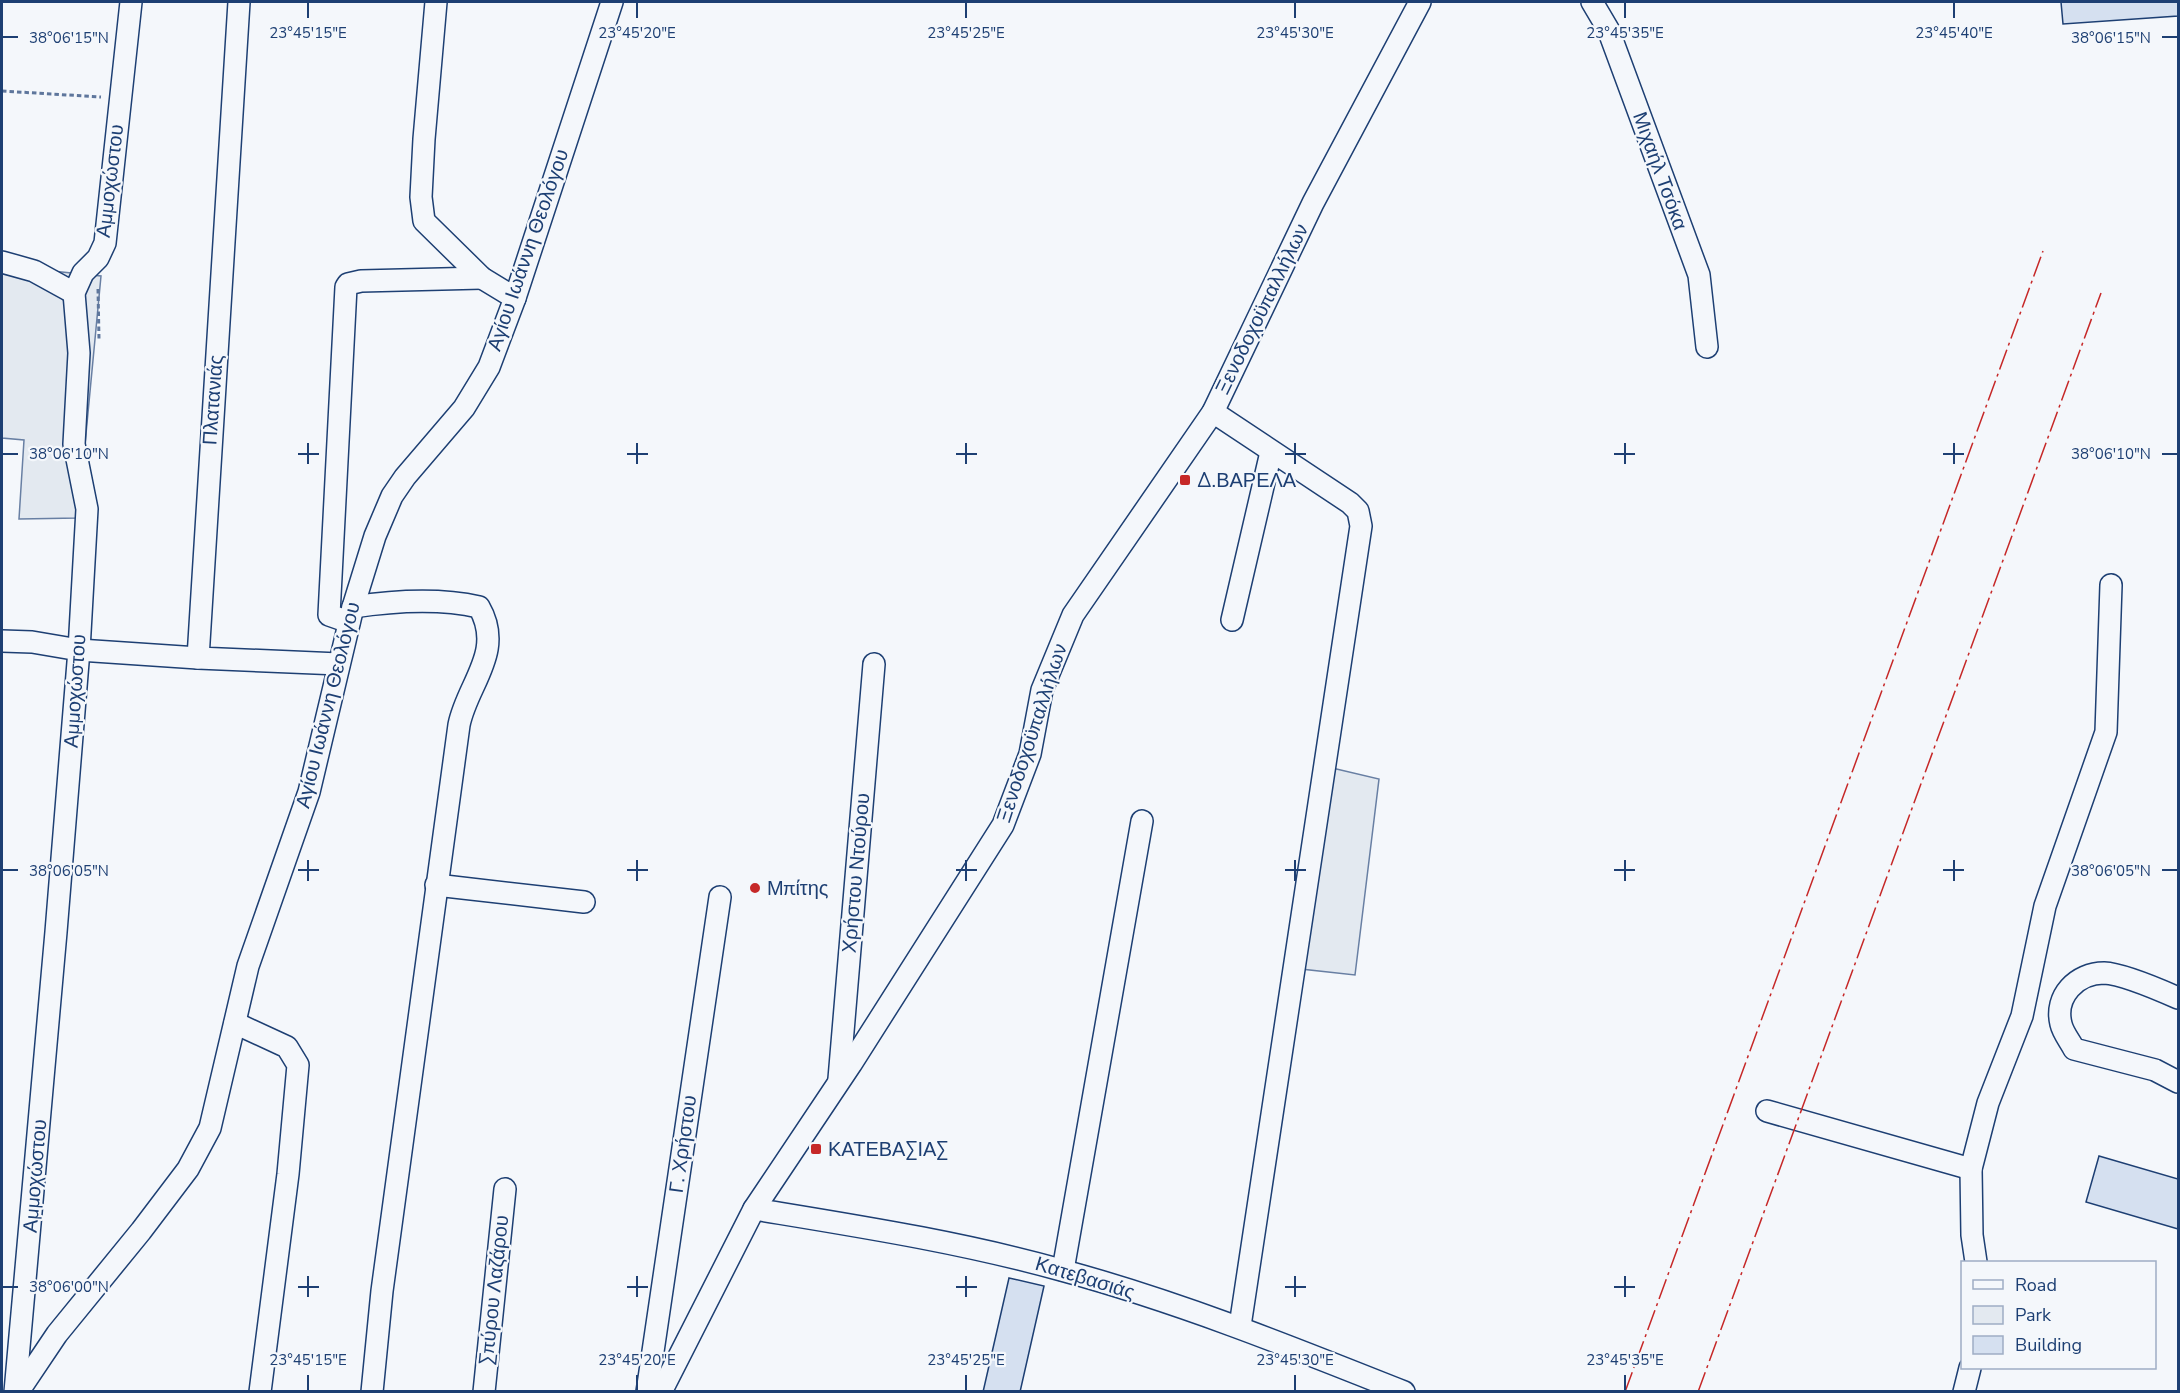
<svg xmlns="http://www.w3.org/2000/svg" width="2180" height="1393" font-family="'Nunito Sans',sans-serif">
<rect width="100%" height="100%" fill="#f4f7fb"/>
<!-- green -->
<g fill="#e3e9f0" stroke="#687fa3" stroke-width="1.5">
<path d="M2,266l99,10 -23,242 -59,1 5,-79 -22,-2z"/>
<path d="M1328,767l51,12 -24,196 -54,-6z"/>
</g>
<!-- building -->
<g fill="#d5e0f0" stroke="#1d3f73" stroke-width="1.5">
<path d="M2061,2h117v14l-115,8z"/>
<path d="M2099,1156l79,23v50l-92,-27z"/>
<path d="M1009,1278l35,8 -24,106h-37z"/>
</g>
<g fill="none" stroke-linecap="round" stroke-linejoin="round">
<!-- minor casing -->
<g stroke="#1d3f73" stroke-width="24">
<g id="minor">
<path d="M239,2l-41,656 141,6"/>
<path d="M436,2l-12,137 -3,58 3,24 58,57 33,20"/>
<path d="M1592,2l16,27 91,246 8,72"/>
<path d="M2,262l32,9 40,22"/>
<path d="M1213,412l137,91 8,8 3,15 -121,800"/>
<path d="M353,607c40,-6 86,-9 126,0 26,45 -12,77 -20,118l-77,566 -10,101"/>
<path d="M1232,620l39,-168"/>
<path d="M349,622l-20,-7 17,-328 2,-3 13,-3 121,-3"/>
<path d="M2,641l30,1 47,8 119,8"/>
<path d="M436,885l148,17"/>
<path d="M2178,998c-18,-8 -54,-24 -74,-25 -27,0 -50,23 -43,51 2,9 9,17 13,25l81,21 23,12"/>
<path d="M235,1023l52,24 11,18 -10,109 -28,218"/>
<path d="M839,1079l35,-415"/>
<path d="M1767,1111l204,58"/>
<path d="M754,1209c103,17 207,33 307,61 118,32 230,77 343,122"/>
<path d="M1976,1262l-4,-27 -1,-66 17,-66 34,-87 23,-110 61,-174 5,-147"/>
<path d="M1063,1270l79,-449"/>
<path d="M15,1392l41,-460 23,-282 8,-141 -13,-65 5,-91 -5,-60 9,-20 15,-15 7,-15 26,-241"/>
<path d="M18,1392l39,-58 84,-103 47,-62 22,-41 38,-162 61,-174 44,-185 22,-71 17,-40 13,-19 59,-69 25,-41 26,-69 97,-296"/>
<path d="M484,1392l21,-203"/>
<path d="M647,1392l73,-495"/>
<path d="M661,1392l93,-183 97,-145 152,-239 27,-71 12,-64 31,-75 140,-203 100,-209 107,-201"/>
<path d="M1964,1392l6,-24"/>
</g>
</g>
<!-- path -->
<g stroke="#5e769c" stroke-width="3" stroke-dasharray="4.5 3" stroke-linecap="butt">
<path d="M2,91l99,6"/>
<path d="M98,289l1,50"/>
</g>
<!-- minor -->
<use href="#minor" stroke="#f4f7fb" stroke-width="21"/>
<!-- power -->
<g stroke="#c62828" stroke-width="1.5" stroke-dasharray="21 4.5 3 4.5" stroke-linecap="butt">
<path d="M1625,1392l418,-1141"/>
<path d="M1698,1392l403,-1099"/>
</g>
</g>
<!-- ticks -->
<path fill="none" stroke="#1d3f73" stroke-width="2" d="M308,3v15M637,3v15M966,3v15M1295,3v15M1625,3v15M1954,3v15M3,37h15M2162,37h15M308,443v21M637,443v21M966,443v21M1295,443v21M1625,443v21M1954,443v21M3,454h15M298,454h21M627,454h21M956,454h21M1285,454h21M1614,454h21M1943,454h21M2162,454h15M308,860v21M637,860v21M966,860v21M1295,860v21M1625,860v21M1954,860v21M3,870h15M298,870h21M627,870h21M956,870h21M1285,870h21M1614,870h21M1943,870h21M2162,870h15M308,1276v21M637,1276v21M966,1276v21M1295,1276v21M1625,1276v21M3,1287h15M298,1287h21M627,1287h21M956,1287h21M1285,1287h21M1614,1287h21M308,1375v15M637,1375v15M966,1375v15M1295,1375v15M1625,1375v15"/>
<!-- markers -->
<g fill="#c62828" stroke="#f4f7fb" stroke-width="2">
<rect x="1179" y="474" width="12" height="12" rx="3"/>
<circle cx="755" cy="888" r="6"/>
<rect x="810" y="1143" width="12" height="12" rx="3"/>
</g>
<g text-anchor="middle" dominant-baseline="central" stroke-width="4.5" stroke-linejoin="round" paint-order="stroke">
<!-- street labels -->
<g font-size="20" fill="#1d3f73" stroke="#f4f7fb">
<text transform="translate(1660 171) rotate(70)">Μιχαήλ Τσόκα</text>
<text transform="translate(110 181) rotate(-83)">Αμμοχώστου</text>
<text transform="translate(528 250) rotate(-71)">Αγίου Ιωάννη Θεολόγου</text>
<text transform="translate(1262 309) rotate(-64)">Ξενοδοχοϋπαλλήλων</text>
<text transform="translate(213 400) rotate(-86)">Πλατανιάς</text>
<text transform="translate(75 691) rotate(-86)">Αμμοχώστου</text>
<text transform="translate(328 705) rotate(-76)">Αγίου Ιωάννη Θεολόγου</text>
<text transform="translate(1032 733) rotate(-72)">Ξενοδοχοϋπαλλήλων</text>
<text transform="translate(856 873) rotate(-85)">Χρήστου Ντούρου</text>
<text transform="translate(683 1144) rotate(-82)">Γ. Χρήστου</text>
<text transform="translate(35 1176) rotate(-85)">Αμμοχώστου</text>
<text transform="translate(1085 1278) rotate(17)">Κατεβασιάς</text>
<text transform="translate(494 1290) rotate(-84)">Σπύρου Λαζάρου</text>
</g>
<!-- poi labels -->
<g font-size="20" fill="#1d3f73" stroke="#f4f7fb" text-anchor="start">
<text x="1197" y="480">Δ.ΒΑΡΕΛΑ</text>
<text x="767" y="888">Μπίτης</text>
<text x="828" y="1149">ΚΑΤΕΒΑΣΙΑΣ</text>
</g>
</g>
<g font-size="15" text-anchor="middle" fill="#1d3f73" stroke="#f4f7fb" stroke-width="4.5" stroke-linejoin="round" paint-order="stroke">
<text x="308" y="38">23°45'15"E</text>
<text x="637" y="38">23°45'20"E</text>
<text x="966" y="38">23°45'25"E</text>
<text x="1295" y="38">23°45'30"E</text>
<text x="1625" y="38">23°45'35"E</text>
<text x="1954" y="38">23°45'40"E</text>
<text x="69" y="43">38°06'15"N</text>
<text x="2111" y="43">38°06'15"N</text>
<text x="69" y="459">38°06'10"N</text>
<text x="2111" y="459">38°06'10"N</text>
<text x="69" y="876">38°06'05"N</text>
<text x="2111" y="876">38°06'05"N</text>
<text x="69" y="1292">38°06'00"N</text>
<text x="308" y="1365">23°45'15"E</text>
<text x="637" y="1365">23°45'20"E</text>
<text x="966" y="1365">23°45'25"E</text>
<text x="1295" y="1365">23°45'30"E</text>
<text x="1625" y="1365">23°45'35"E</text>
</g>
<!-- border -->
<rect width="2180" height="1393" fill="none" stroke="#1d3f73" stroke-width="6"/>
<!-- legend -->
<rect x="1961" y="1261" width="195" height="108" fill="#f4f7fb" stroke="#9eadc5" stroke-width="1.5"/>
<rect x="1973" y="1280" width="30" height="9" fill="#f4f7fb" stroke="#9eadc5" stroke-width="1.5"/>
<text x="2015" y="1291" font-size="18" fill="#1d3f73">Road</text>
<rect x="1973" y="1306" width="30" height="18" fill="#e3e9f0" stroke="#9eadc5" stroke-width="1.5"/>
<text x="2015" y="1321" font-size="18" fill="#1d3f73">Park</text>
<rect x="1973" y="1336" width="30" height="18" fill="#d5e0f0" stroke="#9eadc5" stroke-width="1.5"/>
<text x="2015" y="1351" font-size="18" fill="#1d3f73">Building</text>
</svg>
